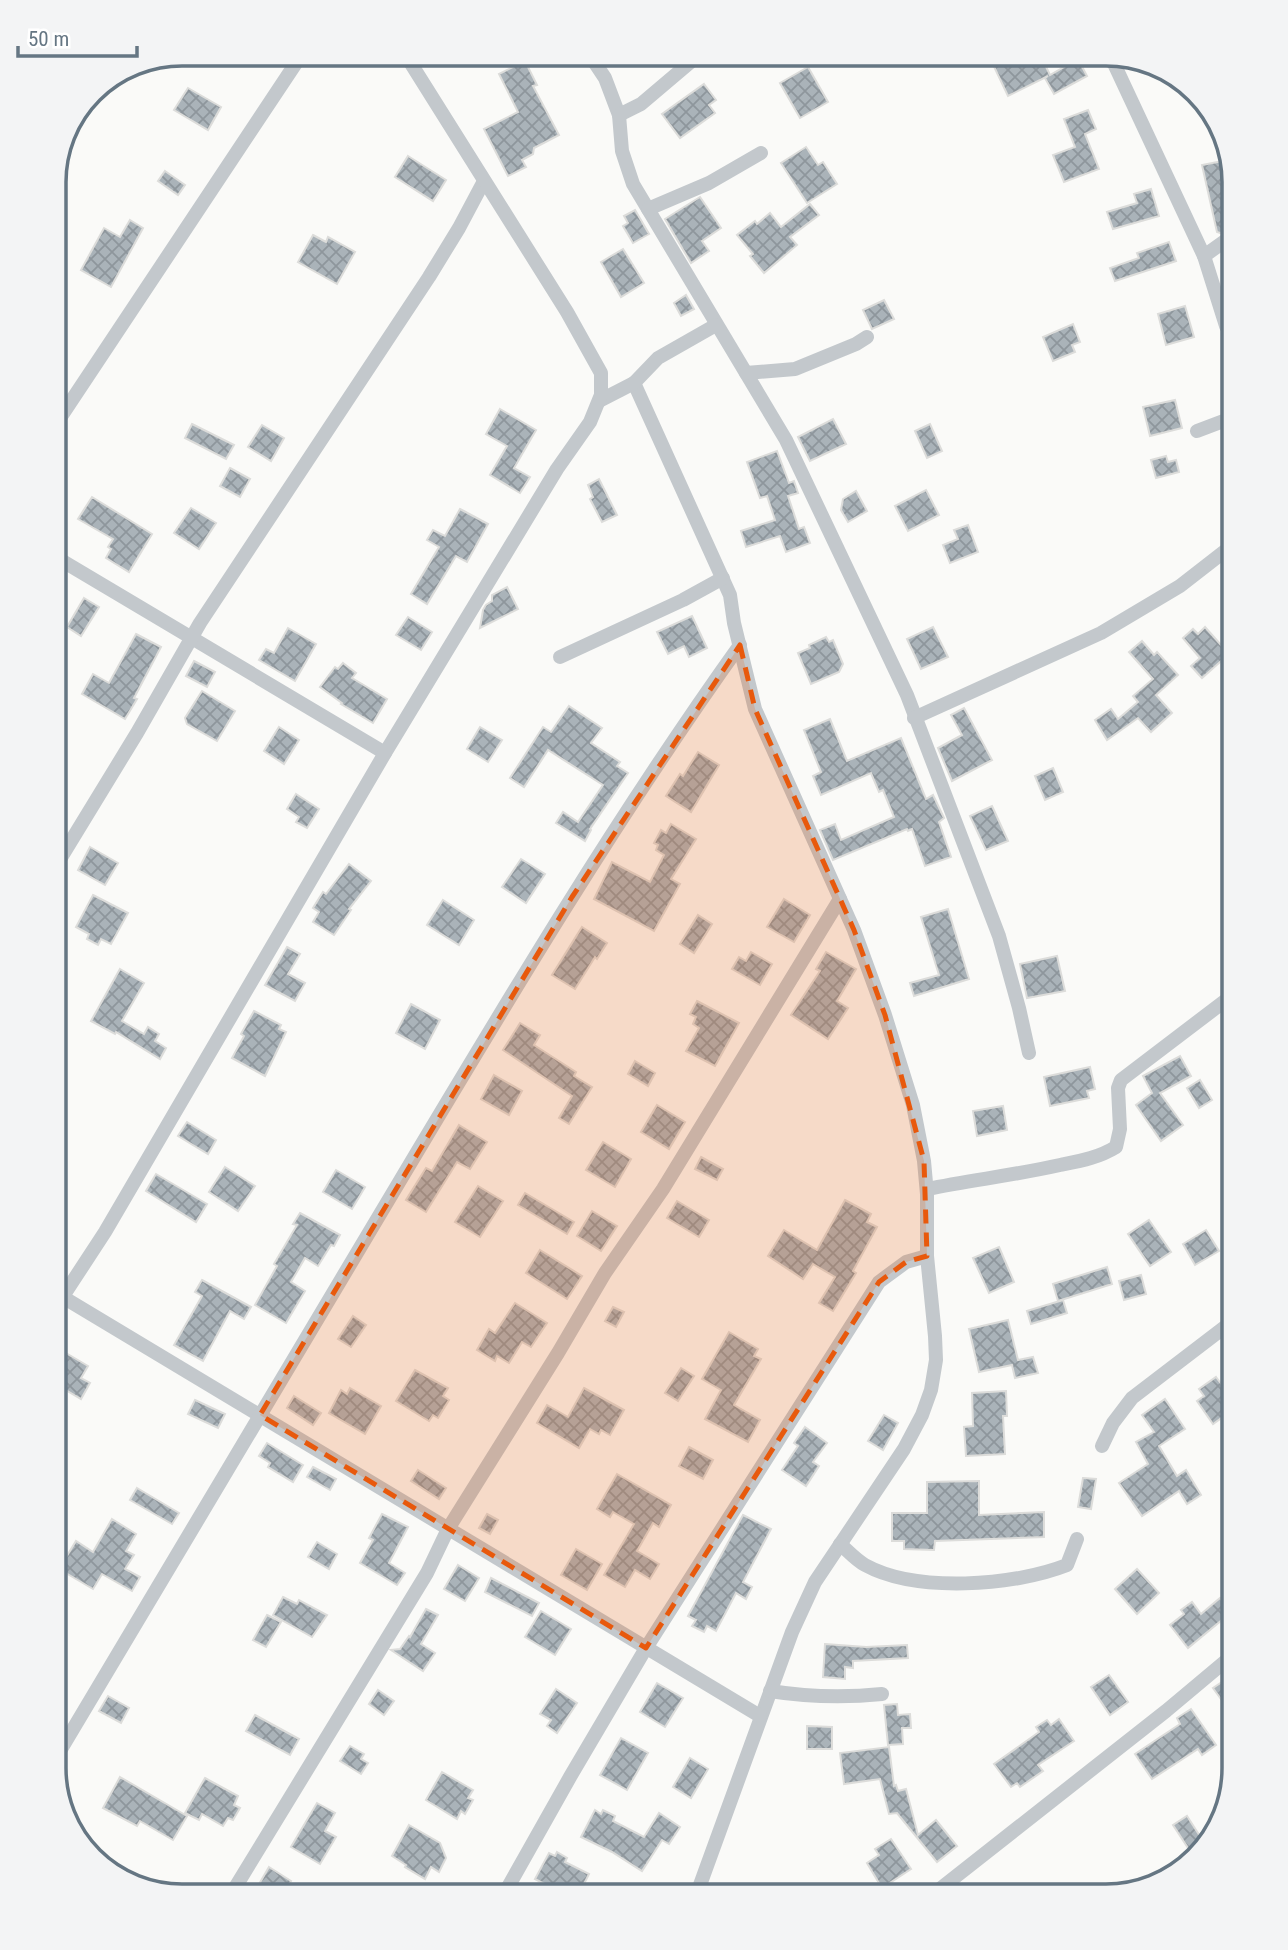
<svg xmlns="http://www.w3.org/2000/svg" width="1288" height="1950" font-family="'Roboto Condensed',sans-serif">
<defs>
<pattern id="building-cross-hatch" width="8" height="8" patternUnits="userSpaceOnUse" patternTransform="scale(1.75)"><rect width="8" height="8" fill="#aab3b9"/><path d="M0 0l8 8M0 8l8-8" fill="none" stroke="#8e969c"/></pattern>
</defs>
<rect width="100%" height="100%" fill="#fafaf8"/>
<!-- building -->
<g fill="url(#building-cross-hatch)" stroke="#dcdcda" stroke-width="2">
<path d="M988,54h52l10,21 28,-16 9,17 -33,18 -9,-16 3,-2 -40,20z"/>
<path d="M525,61l12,24 -4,1 26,49 -25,13 -1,6 -11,6 4,7 -18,9 -24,-47 34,-17 -19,-38z"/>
<path d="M808,67l20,35 -28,16 -20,-35z"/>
<path d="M704,84l12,16 -7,5 6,8 -35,25 -18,-24z"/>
<path d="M188,88l33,19 -13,23 -34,-20z"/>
<path d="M1088,110l8,19 -11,5 14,35 -35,13 -11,-27 22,-8 -11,-28z"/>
<path d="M806,147l12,18 5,-3 14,22 -30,19 -26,-40z"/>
<path d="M408,156l38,24 -13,21 -38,-24z"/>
<path d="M1228,160l6,22v4l-6,1 6,27v14l-14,5 -3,-1 -15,-67z"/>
<path d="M165,171l20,14 -7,10 -20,-14z"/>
<path d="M1151,189l8,27 -46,13 -6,-17 30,-9 -3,-9z"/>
<path d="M700,197l21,31 -19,13 7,10 -18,12 -26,-44z"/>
<path d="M810,204l9,11 -29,22 7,8 -33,28 -14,-17 3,-2 -16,-19 18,-14 2,3 13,-11 11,14z"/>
<path d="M635,210l14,24 -16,9 -10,-17 5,-3 -4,-7z"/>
<path d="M130,220l13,8 -32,59 -30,-17 23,-42 16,9z"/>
<path d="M313,235l13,7 2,-5 27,15 -18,32 -39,-22z"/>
<path d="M1169,242l7,19 -61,20 -5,-13 29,-10 -2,-5z"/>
<path d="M623,249l21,34 -23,14 -20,-35z"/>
<path d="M686,295l8,14 -13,7 -7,-13z"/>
<path d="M884,300l10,19 -22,10 -9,-19z"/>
<path d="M1185,306l9,31 -28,8 -8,-31z"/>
<path d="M1073,324l7,18 -8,3 3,7 -22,9 -10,-24z"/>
<path d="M1175,400l7,28 -32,8 -7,-29z"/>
<path d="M500,409l36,21 -22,38 16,9 -10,16 -30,-18 17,-29 -21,-12z"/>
<path d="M833,419l13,25 -36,17 -12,-24z"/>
<path d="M192,424l42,21 -8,14 -41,-21z"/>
<path d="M930,424l12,27 -15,7 -12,-27z"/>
<path d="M262,425l22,13 -13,23 -23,-14z"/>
<path d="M777,451l12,32 5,-2 4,12 -10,3 11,33 5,-2 6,16 -24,9 -6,-16 -34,11 -5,-16 34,-11 -8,-24 -7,2 -13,-36z"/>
<path d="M1166,456l2,6 8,-2 3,12 -23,6 -5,-18z"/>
<path d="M230,468l20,11 -10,18 -20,-11z"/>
<path d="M599,479l18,36 -15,7 -12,-23 3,-2 -5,-12z"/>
<path d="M926,490l13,25 -31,16 -13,-25z"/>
<path d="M856,491l11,20 -19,11 -7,-12 2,-11z"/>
<path d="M92,497l60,37 -23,38 -23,-14 5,-9 -3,-2 5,-8 -35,-20z"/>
<path d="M191,508l25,15 -17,26 -25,-16z"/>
<path d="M460,509l28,15 -21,38 -11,-6 -29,48 -16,-10 28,-47 -12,-7 6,-10 12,6z"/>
<path d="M968,525l10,27 -28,11 -7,-18 15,-6 -4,-9z"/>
<path d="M507,587l11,22 -38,19 3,-18 3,-5 6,-4v-6z"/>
<path d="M84,598l15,9 -18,29 -14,-9z"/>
<path d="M692,616l15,32 -18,9 -5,-11 -16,8 -11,-22z"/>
<path d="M408,617l24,15 -11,18 -25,-15z"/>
<path d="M933,627l15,30 -27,12 -14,-30z"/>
<path d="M1205,627l24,27 -27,24 -11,-12 9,-8 -17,-20 10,-9 5,5z"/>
<path d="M288,628l28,16 -21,37 -36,-21 7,-11 8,4z"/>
<path d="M136,634l25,13 -27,51 3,1 -12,20 -43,-25 11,-20 16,9z"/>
<path d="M826,637l3,5 4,-2 10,24 -4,8 -28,12 -13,-31 12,-5 -1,-3z"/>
<path d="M1142,641l12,14 3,-3 21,23 -22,20 16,18 -21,19 -13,-14 -31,22 -12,-20 16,-11 7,10 20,-17 -5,-6 20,-17 -24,-27z"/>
<path d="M194,661l21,11 -8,15 -21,-11z"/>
<path d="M343,663l13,10 -4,5 35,21 -14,24 -32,-19 1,-1 -22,-16 15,-20 3,2z"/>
<path d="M202,691l33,20 -18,30 -30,-17 -2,-6z"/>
<path d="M569,706l33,22 -11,15 29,19 -3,4 11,7 -38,56 1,1 -6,11 -29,-18 7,-11 15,10 25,-37 -55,-35 -24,37 -14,-9 33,-51 8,5z"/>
<path d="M964,708l28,52 -40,21 -14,-33 24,-13 -11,-20z"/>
<path d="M830,719l17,42 54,-23 25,61 7,-4 11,23 -5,4 12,35 -26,9 -13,-37 -4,2 -1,-2 -74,31 -13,-30 15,-6 6,16 53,-23 -11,-27 -4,2 -8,-19 -50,22 -8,-19 8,-4 -17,-42z"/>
<path d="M279,727l20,13 -15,24 -20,-13z"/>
<path d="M480,727l22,13 -14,22 -21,-13z"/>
<path d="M698,752l21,13 -28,47 -25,-16 14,-22 3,2z"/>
<path d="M1053,768l10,24 -18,8 -10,-24z"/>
<path d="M296,794l23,15 -12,19 -11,-6 3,-5 -12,-8z"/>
<path d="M992,806l16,35 -22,9 -16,-34z"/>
<path d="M671,824l25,15 -25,40 9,5 -26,47 -60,-32 18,-37 38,20 14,-27 -8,-5 2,-5 -4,-2 7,-13 5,3z"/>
<path d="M90,847l28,16 -13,22 -27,-15z"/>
<path d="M521,859l24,15 -19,29 -24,-16z"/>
<path d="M349,864l22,17 -22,28 2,1 -17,25 -21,-13 6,-10 -6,-4 10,-16 3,2z"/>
<path d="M93,895l35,18 -17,31 -10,-5 -3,6 -11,-6 2,-5 -13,-7z"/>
<path d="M784,899l26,16 -16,27 -27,-15z"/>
<path d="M443,900l31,20 -15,25 -32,-20z"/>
<path d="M948,909l21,70 -55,17 -4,-13 29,-8 -18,-58z"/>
<path d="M698,915l14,9 -18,29 -14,-9z"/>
<path d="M582,927l25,16 -10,16 -2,-2 -20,32 -23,-14z"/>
<path d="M287,947l13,7 -12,20 17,9 -10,18 -30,-16z"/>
<path d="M751,952l21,12 -12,21 -28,-16 7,-12 7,4z"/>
<path d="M826,952l30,17 -19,32 11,7 -20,31 -37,-24 29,-44 -4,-2z"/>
<path d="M1057,956l8,35 -38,7 -7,-34z"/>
<path d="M120,969l24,14 -22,38 22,13 4,-7 11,7 -4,7 11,7 -6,11 -44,-27 -1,2 -24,-13z"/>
<path d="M697,1001l42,22 -24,43 -29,-15 13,-23 -6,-4 3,-7 -6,-3z"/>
<path d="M411,1004l29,16 -15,29 -29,-16z"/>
<path d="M254,1011l27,14 -2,4 7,3 -21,44 -33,-18 12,-22 -3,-2z"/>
<path d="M520,1023l20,12 -6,10 42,27 -2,4 18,11 -23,37 -10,-6 13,-22 -69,-46z"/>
<path d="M1180,1056l11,20 -31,17 23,32 -22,16 -25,-36 16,-12 -9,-17z"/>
<path d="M635,1061l20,12 -7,13 -20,-12z"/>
<path d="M1090,1067l5,22 -8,2 2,7 -39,8 -6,-29z"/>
<path d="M494,1075l28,16 -13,24 -28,-16z"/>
<path d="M1200,1080l12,20 -13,8 -12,-20z"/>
<path d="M657,1105l28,17 -16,27 -28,-17z"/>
<path d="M1003,1106l4,24 -30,6 -4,-25z"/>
<path d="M187,1122l29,18 -8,14 -30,-18z"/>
<path d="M459,1125l28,17 -17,27 -13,-7 -31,50 -20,-12 20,-32 6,3z"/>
<path d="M603,1142l28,17 -16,28 -29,-17z"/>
<path d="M701,1157l22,12 -6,11 -22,-11z"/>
<path d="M225,1167l30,19 -17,25 -29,-19z"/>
<path d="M336,1170l29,17 -13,22 -29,-17z"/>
<path d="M156,1174l51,30 -11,18 -50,-31z"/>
<path d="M478,1186l25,15 -23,36 -25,-15z"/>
<path d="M525,1193l49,29 -7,12 -49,-29z"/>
<path d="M845,1200l26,14 -4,8 10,5 -24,44 3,2 -23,38 -14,-8 16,-26 -22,-13 -10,15 -35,-23 16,-26 33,20z"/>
<path d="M677,1201l32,19 -10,17 -32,-19z"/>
<path d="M592,1211l25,15 -16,25 -24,-15z"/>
<path d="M300,1213l40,22 -6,11 -3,-1 -13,21 -13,-8 -14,24 14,9 -19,32 -31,-18 22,-39 -3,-2 23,-39 -4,-1z"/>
<path d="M1149,1220l22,32 -21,14 -22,-32z"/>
<path d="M1206,1230l13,21 -24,14 -12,-21z"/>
<path d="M999,1247l15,35 -25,11 -16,-35z"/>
<path d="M540,1250l42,26 -15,23 -41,-26z"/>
<path d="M1107,1267l5,17 -54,17 -5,-17z"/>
<path d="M1141,1275l5,19 -22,6 -5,-19z"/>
<path d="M202,1280l49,27 -7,12 -14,-8 -27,50 -29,-16 28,-49 -7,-4z"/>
<path d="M1063,1300l4,13 -36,11 -4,-13z"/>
<path d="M515,1303l32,20 -16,24 -9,-5 -13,21 -12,-7 -2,5 -18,-11 12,-21 6,4z"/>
<path d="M613,1307l11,5 -8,15 -11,-6z"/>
<path d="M353,1316l13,9 -15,22 -13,-8z"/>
<path d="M1008,1320l10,40 15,-3 5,16 -23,5 -3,-13 -33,7 -10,-43z"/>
<path d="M729,1332l29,17 -4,7 7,3 -27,46 26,15 -12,22 -43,-23 16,-29 -19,-11z"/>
<path d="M54,1346l34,20 -7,12 9,5 -9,16 -27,-16z"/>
<path d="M681,1368l13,8 -16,25 -13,-8z"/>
<path d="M415,1370l33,18 -5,8 6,4 -11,18 -5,-3 -4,6 -33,-20z"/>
<path d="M1216,1377l18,24v8l-21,15 -16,-23 7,-5 -5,-7z"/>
<path d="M350,1388l31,18 -16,28 -36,-21 12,-23 6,4z"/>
<path d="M584,1388l40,22 -14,25 -9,-5 -2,4 -9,-5 -11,19 -42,-25 10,-18 21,12z"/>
<path d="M1006,1391l1,25h-4l2,38 -39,2 -2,-29 9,-1 -1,-33z"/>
<path d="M294,1396l27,17 -8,12 -26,-17z"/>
<path d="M1165,1399l20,30 -26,17 18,30 9,-6 15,25 -14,9 -8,-13 -37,25 -23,-33 29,-19 -12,-22 18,-10 -12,-17z"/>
<path d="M195,1400l30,14 -7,14 -30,-14z"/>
<path d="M884,1415l14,8 -15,27 -15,-9z"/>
<path d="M805,1427l22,16 -14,19 6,4 -13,20 -24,-16 16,-24 -4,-3z"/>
<path d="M267,1443l36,22 -10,17 -25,-15 2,-4 -11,-7z"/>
<path d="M689,1447l24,13 -10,19 -24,-13z"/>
<path d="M313,1467l23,12 -6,11 -23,-13z"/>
<path d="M418,1470l28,18 -7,11 -28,-18z"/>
<path d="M617,1474l54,31 -12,22 -6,-4 -16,28 22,13 -9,15 -15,-9 -10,17 -21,-12 30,-51 -21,-12 -3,5 -13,-8z"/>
<path d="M1083,1478l13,1 -5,30 -13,-2z"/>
<path d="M979,1481v34l65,-3v25l-109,4 -1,9 -30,-1v-8h-12v-28h35v-31z"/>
<path d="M137,1488l42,25 -7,11 -42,-24z"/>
<path d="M382,1514l26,13 -19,36 16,10 -8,12 -37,-22 13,-23 -4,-2z"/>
<path d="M487,1514l11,6 -8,14 -11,-6z"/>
<path d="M743,1515l28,14 -28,53 9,5 -6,12 -10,-6 -20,38 -9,-5 -3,6 -12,-6 4,-6 -8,-4z"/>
<path d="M112,1519l24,15 -10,17 8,4 -9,14 15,8 -8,14 -30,-17 -9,15 -34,-20 17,-28 17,11z"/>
<path d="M317,1542l20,12 -8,15 -21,-12z"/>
<path d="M576,1549l26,15 -15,26 -26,-15z"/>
<path d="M458,1565l21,13 -14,23 -21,-12z"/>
<path d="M1137,1569l22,24 -22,21 -22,-25z"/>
<path d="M491,1578l48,25 -7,13 -47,-24z"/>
<path d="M283,1597l14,7 2,-4 28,15 -15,22 -39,-22z"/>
<path d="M1220,1598l14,17v20l-12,-15 -34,28 -18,-23 14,-11 -3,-4 11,-8 9,12z"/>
<path d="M426,1609l12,6 -17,29 14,9 -12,18 -32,-21 9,-1 9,-13 1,1z"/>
<path d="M541,1611l30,18 -16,26 -30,-18z"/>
<path d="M267,1615l14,7 -15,25 -13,-7z"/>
<path d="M825,1644l41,3 41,-2 1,13 -55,3v7l-8,-1v12l-22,-2z"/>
<path d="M1109,1675l19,27 -18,13 -19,-28z"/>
<path d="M1234,1679v38l-21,-29 12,-8 2,4z"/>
<path d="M657,1683l26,15 -18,29 -25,-15z"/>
<path d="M556,1689l21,14 -20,30 -10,-7 4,-6 -11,-6z"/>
<path d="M378,1690l16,11 -10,14 -15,-11z"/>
<path d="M108,1696l21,12 -8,15 -22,-12z"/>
<path d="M897,1704l1,11 12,-1 1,14h-9l1,16 -15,1 -4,-40z"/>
<path d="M1191,1709l25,36 -14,10 -4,-6 -46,30 -17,-25 45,-30 -3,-6z"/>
<path d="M255,1715l44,24 -9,16 -44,-24z"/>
<path d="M1059,1719l15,22 -36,24 5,6 -23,16 -3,-4 -6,4 -17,-23 45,-32 -3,-5 11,-7 4,5z"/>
<path d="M807,1726l25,1v22h-25z"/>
<path d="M621,1738l27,15 -21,37 -27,-15z"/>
<path d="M350,1746l14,8 -3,5 7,4 -7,11 -21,-13z"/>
<path d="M889,1747l5,39 2,-1 2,6 8,-2 12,46 18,-15 21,26 -20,16 -40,-49 -8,1 -9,-35 -36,5 -4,-31z"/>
<path d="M690,1758l18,11 -17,29 -18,-11z"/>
<path d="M442,1772l31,18 -5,8 5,2 -8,14 -4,-3 -4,8 -31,-19z"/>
<path d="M120,1777l67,39 -14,24 -33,-19 -3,5 -34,-18z"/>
<path d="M205,1778l33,18 -4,9 6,3 -7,12 -5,-2 -5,8 -21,-12 -3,6 -14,-7z"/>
<path d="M317,1803l18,10 -10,18 11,6 -16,27 -29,-17z"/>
<path d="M595,1810l6,4 2,-4 12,6 -2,5 31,16 15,-24 21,14 -11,17 -7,-4 -20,31 -30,-19 -31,-15z"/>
<path d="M1187,1816l18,28 -13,10 -19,-29z"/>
<path d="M409,1825l31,18 6,15 -7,14 -8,-5 -6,12 -20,-12 1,-2 -14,-9z"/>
<path d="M891,1839l20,30 -29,19 -15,-25 12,-8 -4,-6z"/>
<path d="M557,1852l10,6 -2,4 24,12 -11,22h-11l-32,-17 14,-26 6,3z"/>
<path d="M269,1867l22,14 -9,15h-9l-15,-10z"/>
</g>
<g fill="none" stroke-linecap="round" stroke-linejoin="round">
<!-- minor -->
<g stroke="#c3c8cc" stroke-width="14">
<path d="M589,54l16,24 14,37 3,36 11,33 153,256 121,255 92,241 20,72 10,45"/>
<path d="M1110,55l94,201 22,70 8,13"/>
<path d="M619,115l22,-11 59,-50"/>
<path d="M648,209l61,-26 52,-30"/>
<path d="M1204,256l21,-15 9,-4"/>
<path d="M746,373l49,-4 61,-25 11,-7"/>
<path d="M634,383l96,212 4,28 21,86 99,221 31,85 28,90 11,56 3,33v62l8,80 1,24 -5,30 -9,25 -18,34 -89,133 -23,50 -96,264"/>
<path d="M599,401l35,-18 24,-25 58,-33"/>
<path d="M54,427l248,-373"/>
<path d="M1197,431l37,-14"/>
<path d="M54,556l331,197"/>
<path d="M560,657l123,-57 40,-22"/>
<path d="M914,718l187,-85 79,-47 54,-42"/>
<path d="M54,869l83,-136 63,-110 229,-346 30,-49 25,-47"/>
<path d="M927,1189c44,-9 89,-14 133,-24 20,-4 38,-7 56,-18l4,-18 -2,-41 3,-8 113,-86"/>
<path d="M56,1293l704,423"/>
<path d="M54,1310l51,-78 280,-479 172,-284 33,-47 11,-27v-22l-34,-61 -162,-258"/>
<path d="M1102,1446l11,-23 19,-25 102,-78"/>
<path d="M840,1544c8,7 16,16 25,21 51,28 149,21 202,0l10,-26"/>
<path d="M770,1691c38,6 74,7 112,3"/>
<path d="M54,1761c116,-194 231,-388 347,-582 108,-181 216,-362 339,-534"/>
<path d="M230,1896l197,-323 21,-44 110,-176 47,-80 58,-84 177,-290"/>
<path d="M503,1896l67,-119 76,-129 233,-366 27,-20 21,-6"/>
<path d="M931,1896l235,-185 68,-57"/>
</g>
</g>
<!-- marked area -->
<path fill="#e8590c" fill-opacity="0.2" stroke="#e8590c" stroke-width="5" stroke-dasharray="14 9" stroke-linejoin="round" d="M740,645l15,64 99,221 31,85 39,146 3,95 -21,6 -27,20 -233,366 -386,-233 312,-518z"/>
<!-- crop -->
<path d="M0 0H1288V1950H0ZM182 66H1106A116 116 0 0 1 1222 182V1768A116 116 0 0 1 1106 1884H182A116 116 0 0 1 66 1768V182A116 116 0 0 1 182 66Z" fill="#f3f4f5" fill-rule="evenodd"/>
<path fill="none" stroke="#657683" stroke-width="3.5" d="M182 66H1106A116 116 0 0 1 1222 182V1768A116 116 0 0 1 1106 1884H182A116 116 0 0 1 66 1768V182A116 116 0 0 1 182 66Z"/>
<!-- scale -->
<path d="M18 46v10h119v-10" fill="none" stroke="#657683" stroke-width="3.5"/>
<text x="28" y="46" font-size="21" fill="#657683" stroke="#ffffff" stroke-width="5" paint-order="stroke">50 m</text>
</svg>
